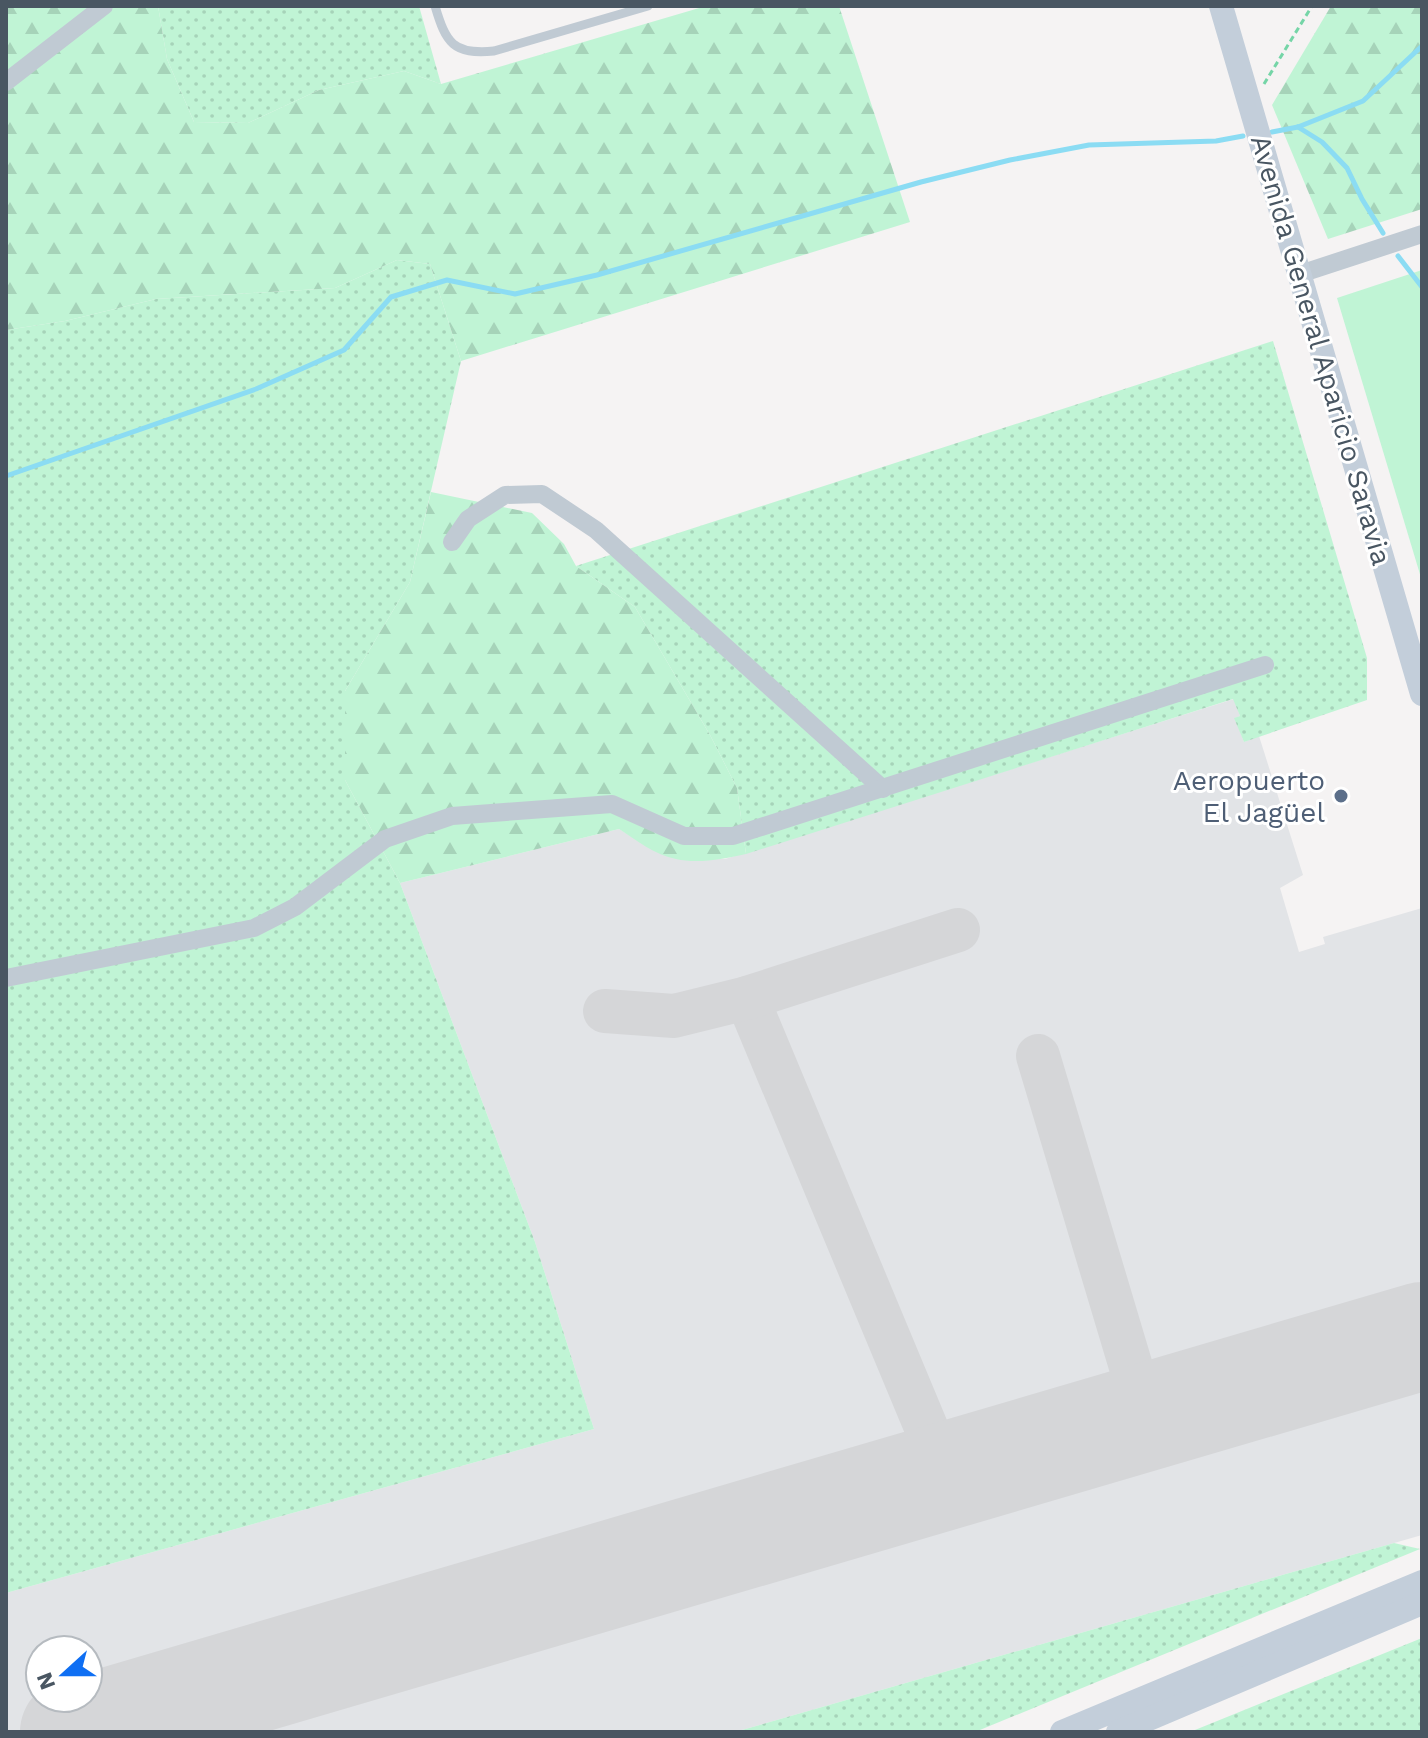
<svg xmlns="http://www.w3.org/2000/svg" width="1428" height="1738" font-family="'Work Sans',sans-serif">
<defs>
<pattern id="grass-dots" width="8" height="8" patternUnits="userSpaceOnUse" patternTransform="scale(2)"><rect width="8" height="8" fill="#c0f4d5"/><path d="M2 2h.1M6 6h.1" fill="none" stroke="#a6d3b9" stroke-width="1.8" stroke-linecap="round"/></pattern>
<pattern id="forest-firs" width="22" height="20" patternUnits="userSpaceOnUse" patternTransform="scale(2)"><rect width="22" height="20" fill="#c0f4d5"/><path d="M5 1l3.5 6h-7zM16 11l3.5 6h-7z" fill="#a6d3b9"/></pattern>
</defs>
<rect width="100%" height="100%" fill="#f5f3f3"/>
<!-- airport -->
<path fill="#e2e4e7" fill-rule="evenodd" d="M1234,699l6,17 -5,2 9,24 15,-6 44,139 -23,13 19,64 26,-8 -2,-7 99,-29v627l-687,197h-729v-139l588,-164 -59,-187 -135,-359 219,-54 38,23 68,7zM40,1650h48v48h-48z"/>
<!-- grass -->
<g fill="url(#grass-dots)">
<path d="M158,6h261l22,78 -37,-13 -85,19 -71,33 -54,-1 -27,-63z"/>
<path d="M397,260l33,4 31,97 -51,221 -65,109v89l55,103 135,359 59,187 -588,164v-1263l59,-9 91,-22 179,-11z"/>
<path d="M1273,341l94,317v42l-123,42 -10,-24 6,-2 -7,-17 -487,155 -9,-66 -27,-53 -75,-128 -59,-41z"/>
<path d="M1394,1543l26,6 -445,183h-240z"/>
<path d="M1422,1638v94h-232z"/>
</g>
<!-- forest -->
<g fill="url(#forest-firs)">
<path d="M6,6h152l9,53 27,63 54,1 71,-33 85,-19 37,13 265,-78h133l71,216 -449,139 -31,-97 -33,-4 -62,28 -179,11 -91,22 -59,9z"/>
<path d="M1331,6h91v203l-94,30 -56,-134z"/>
<path d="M431,492l101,21 32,31 12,22 59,41 75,128 27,53 9,66c-21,5 -49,10 -70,5 -21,-4 -40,-19 -57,-30l-219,54 -55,-103v-89l65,-109z"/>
</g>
<!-- green -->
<path fill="#c0f4d5" d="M1422,270v311l-85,-283z"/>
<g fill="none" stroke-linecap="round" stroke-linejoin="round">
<!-- stream -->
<g stroke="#8bdcf3" stroke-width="5">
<path d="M1298,127l24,15 25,26 15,31 21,34"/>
<path d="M1272,132l26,-5 65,-26 59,-55"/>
<path d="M1398,256l24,31"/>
<path d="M6,476l250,-87 88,-39 47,-53 56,-17 68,14 82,-19 324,-93 89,-22 79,-15 127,-4 27,-5"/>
</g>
<!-- taxiway -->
<g stroke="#d5d6d8" stroke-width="44">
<path d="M747,998l199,477"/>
<path d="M605,1011l69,5 73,-18 211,-68"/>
<path d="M1038,1056l108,361"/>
</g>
<!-- runway -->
<path stroke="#d5d6d8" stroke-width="108" d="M74,1732l1348,-396"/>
<!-- path -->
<path stroke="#75d5a7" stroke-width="3" stroke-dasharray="6 4" stroke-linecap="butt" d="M1264,84l48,-78"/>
<!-- service -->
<path stroke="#c0cad3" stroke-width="9" d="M435,6c11,37 18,49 59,45l154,-45"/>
<!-- minor -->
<g stroke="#c0cad3" stroke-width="18">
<path d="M6,82l98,-76"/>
<path d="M1300,274l122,-40"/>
<path d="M452,542l16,-23 37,-24 37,-1 54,36 287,259"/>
<path d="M6,978l248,-50 41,-21 90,-68 67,-23 160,-12 72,32h49l532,-171"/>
</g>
<!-- secondary -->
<g stroke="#c3ceda" stroke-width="24">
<path d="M1221,6l201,688"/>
<path d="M1062,1732l360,-150"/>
<path d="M1118,1732l304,-129"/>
</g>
</g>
<!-- markers -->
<circle fill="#5c6f8a" stroke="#fff" stroke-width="3" cx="1341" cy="796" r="8"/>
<g text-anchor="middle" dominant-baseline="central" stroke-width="6" stroke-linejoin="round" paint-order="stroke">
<!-- street labels -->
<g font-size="28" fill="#495662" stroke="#fff">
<text transform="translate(1321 350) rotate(74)">Avenida General Aparicio Saravia</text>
</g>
<!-- service labels -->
<g font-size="28" fill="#4e5e75" stroke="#fff" text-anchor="end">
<text x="1325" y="780">Aeropuerto<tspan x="1325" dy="32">El Jagüel</tspan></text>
</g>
</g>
<!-- border -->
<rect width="1428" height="1738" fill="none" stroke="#495662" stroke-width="16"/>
<!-- north arrow -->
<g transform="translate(64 1674) rotate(249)"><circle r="38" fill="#ffffff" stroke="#b6bbc0" stroke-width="2"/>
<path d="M0-6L14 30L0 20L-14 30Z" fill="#0f6ff3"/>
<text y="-12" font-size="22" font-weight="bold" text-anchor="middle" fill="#495662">N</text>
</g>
</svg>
